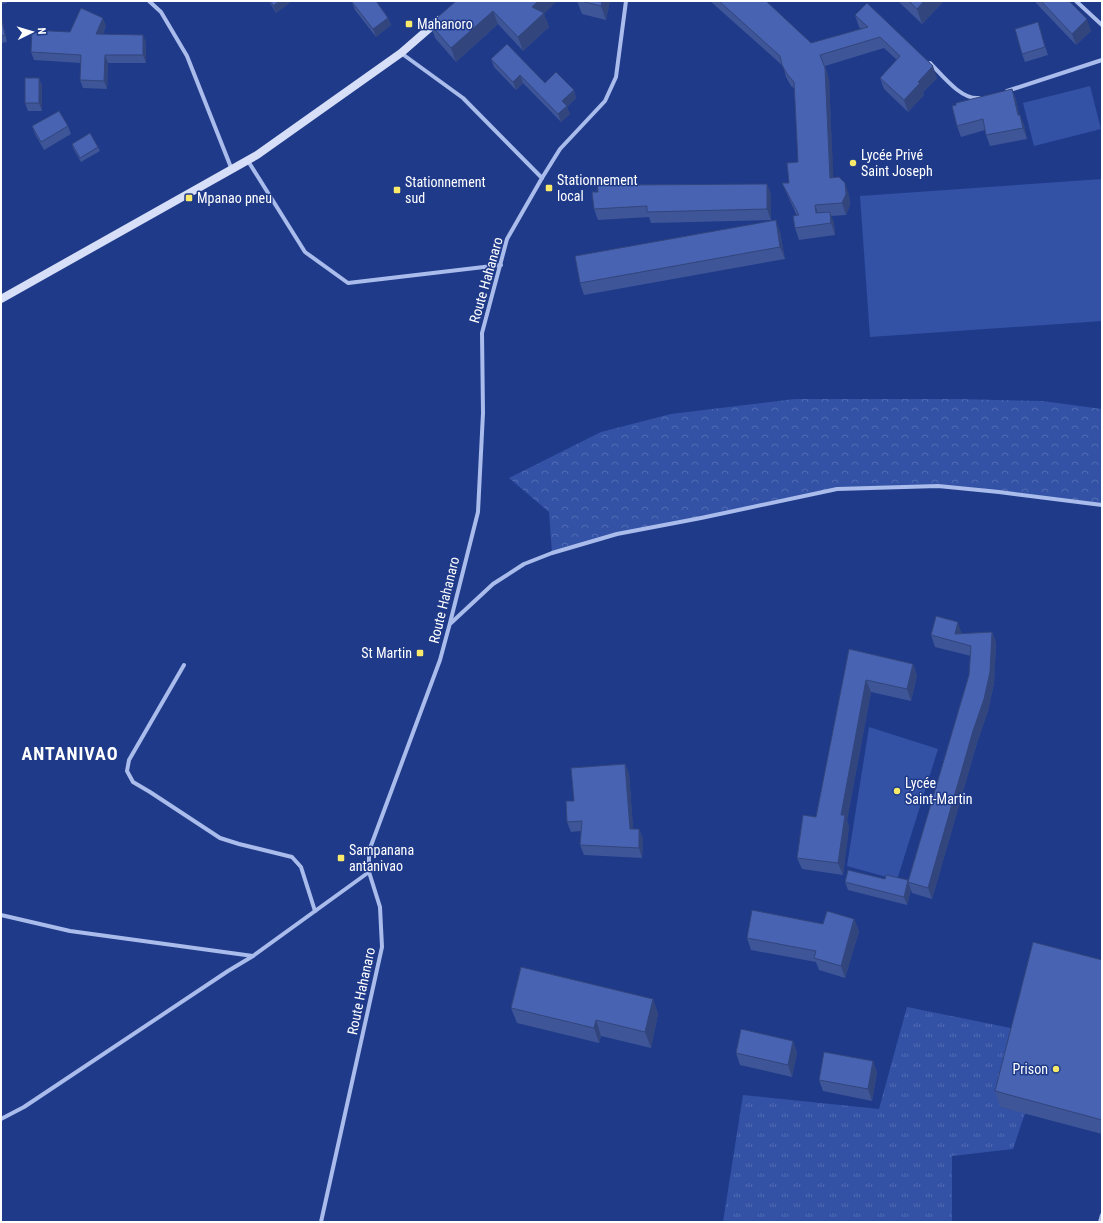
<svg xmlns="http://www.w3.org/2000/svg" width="1103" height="1223" font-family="'Roboto Condensed',sans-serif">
<defs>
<pattern id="grass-tufts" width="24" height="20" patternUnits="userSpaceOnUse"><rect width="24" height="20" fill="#3352a6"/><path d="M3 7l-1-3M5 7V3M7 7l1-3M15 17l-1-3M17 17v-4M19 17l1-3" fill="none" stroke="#526cb3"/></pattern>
<pattern id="forest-crowns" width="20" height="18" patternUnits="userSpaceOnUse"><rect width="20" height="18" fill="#3352a6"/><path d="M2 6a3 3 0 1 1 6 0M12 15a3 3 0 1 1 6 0" fill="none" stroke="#526cb3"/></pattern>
</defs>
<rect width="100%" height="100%" fill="#1f3a89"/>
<!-- grass -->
<path fill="url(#grass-tufts)" d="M907,1007l113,23 -20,77 25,6 -12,36 -61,7v66h-229l20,-127 136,14z"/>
<!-- forest -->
<path fill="url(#forest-crowns)" d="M795,399h163l84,2 60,8v96l-164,-19 -101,3 -220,45 -65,19 -3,-41 -40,-34 92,-46 70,-18z"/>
<!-- garden -->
<g fill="#3352a6">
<path d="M1090,86l11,43 -67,17 -11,-43z"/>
<path d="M1102,179v142l-232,16 -10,-141z"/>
<path d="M869,727l69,22 -41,131 -50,-14z"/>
</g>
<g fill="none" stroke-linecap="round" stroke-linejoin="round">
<!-- minor -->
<g stroke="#aabceb" stroke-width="4">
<path d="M149,1l12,11 26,44 45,114"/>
<path d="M1076,1l26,24"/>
<path d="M401,53l62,45 79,80"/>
<path d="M930,63c12,12 31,37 49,35"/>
<path d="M1007,91l95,-31"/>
<path d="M248,161l57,91 43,31 153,-18"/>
<path d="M451,623l42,-39 31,-20 28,-11 65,-19 84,-16 136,-29 101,-3 61,6 103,13"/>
<path d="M184,665l-55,95 -2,11 6,11 17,10 70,46 19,6 53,13 9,10 14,44"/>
<path d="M1,915l69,16 183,25"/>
<path d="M1,1119l23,-12 204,-136 25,-15 116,-84"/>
<path d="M321,1222l61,-275 -2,-40 -11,-35v-21l71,-191 10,-37 28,-111 5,-99 -1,-80 25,-94 35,-61 18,-29 45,-48 11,-24 10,-76"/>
<path d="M1100,1222l2,-7"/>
</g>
<!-- secondary -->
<path stroke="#d6def8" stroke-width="8" d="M1,299l256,-144 144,-102 38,-33"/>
</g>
<!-- wall -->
<g fill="#3e5598">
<path d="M1,1h6v2l-6,1z"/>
<path d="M269,1h23l-16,12z"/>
<path d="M353,1h23l12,17 3,7 -15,12 -21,-27 -3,-8h1z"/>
<path d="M456,1l88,13 5,13 -26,24 -25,-27 -42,38 -21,-24 -5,-14z"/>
<path d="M577,1h33l-4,19 -24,-6z"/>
<path d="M710,1h56l45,42 50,-14 -2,-2 -4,-12 82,63 -14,14 1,3 -16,17 -24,-23 -4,-11 17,-18 -13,-12 -59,18 4,13 4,99 16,17 1,10 -4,10 -15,1 3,7 1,12 -36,5 -4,-12 2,-12 -15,-33h7l9,-21 -3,-73 -4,-3 -5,-9 -3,-11z"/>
<path d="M898,1h46l-22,23z"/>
<path d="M1036,1h33l22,30 -15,14 -40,-42z"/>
<path d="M1,13l6,29 -6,1z"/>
<path d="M106,26l-3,8 43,8v21h-38l-1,26 -24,-1 -3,-8 1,-17 -47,-3 -3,-8 39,-20z"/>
<path d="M1040,30l8,25 -23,7 -3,-8z"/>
<path d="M491,59l54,24 29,7 2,8 -9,9 3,7 -9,8 -38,-39 -7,7 -22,-23z"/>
<path d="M39,78l3,8v25h-14l-3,-8z"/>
<path d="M1012,89l4,11 3,15 5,10 3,14 -37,7 -4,-11 -1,-5 -24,7 -4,-11 -1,-21z"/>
<path d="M32,126h36l3,8 -27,16 -9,-16z"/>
<path d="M72,144l26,3 2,4 -19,11 -8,-14z"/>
<path d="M624,180l2,5 141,-1 4,11v25l-120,3 -2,-6 -51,3 -4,-11 4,-17z"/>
<path d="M780,232l5,27 -201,36 -4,-12z"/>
<path d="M992,632l4,11 -2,40 -6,28 -11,32 -45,156 -20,-6 -1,-3 -4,15 -59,-15 -3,-8 40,-3 23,2 61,-206 2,-19 -36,-9 -4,-12z"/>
<path d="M849,649l64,15 4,12 -6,25 -40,-9 -24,128 2,7 -6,48 -41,-6 -5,-11 19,-41z"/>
<path d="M625,764l4,10 4,55h6l4,10 -1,19 -58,-3 -4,-10 1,-14 -10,1 -4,-10 7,-21z"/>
<path d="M854,919l5,12 -14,47 -26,-8 -3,-8 -65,-12 -4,-12 76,-14z"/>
<path d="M1102,960v174l-102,-27 -5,-16z"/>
<path d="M653,999l5,15 -7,34 -50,-12 -2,7 -82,-20 -6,-15z"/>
<path d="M793,1041l4,12 -5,24 -52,-12 -4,-12z"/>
<path d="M873,1061l4,12 -5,28 -49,-10 -4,-11z"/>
</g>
<!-- shaded-wall -->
<g fill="#32457c">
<path d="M279,1h13l-16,12 -3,-7z"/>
<path d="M538,1h19l-13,13 5,13 -26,24 -5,-14 14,-30z"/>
<path d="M602,1h8l-4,19 -5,-14z"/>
<path d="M924,1h20l-22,23 -5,-15z"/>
<path d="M493,11l5,13 -42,38 -5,-14z"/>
<path d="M1,13l6,29 -2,-7 -4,-18z"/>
<path d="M103,18l3,8 -7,16 -3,-8z"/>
<path d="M388,18l3,7 -15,12 -3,-8z"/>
<path d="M1087,19l4,12 -15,14 -4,-11z"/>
<path d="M143,35l3,7v21l-3,-8z"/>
<path d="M105,55l3,8 -1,26 -3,-8z"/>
<path d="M933,66l4,12 -14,14 1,3 -16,17 -4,-12 14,-18z"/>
<path d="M825,68l4,11 5,110 -4,-11z"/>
<path d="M520,75l3,8 -7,7 -3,-8z"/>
<path d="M39,78l3,8v25l-3,-8z"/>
<path d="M1012,89l4,11 6,26 -4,-11z"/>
<path d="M574,90l2,8 -9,9 3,7 -9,8 -3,-8 4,-13z"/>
<path d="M1020,115l4,10 3,14 -4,-11z"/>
<path d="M845,183l4,12 1,10 -4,10 -4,-12z"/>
<path d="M767,184l4,11v25l-4,-11z"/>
<path d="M815,205l4,11 -3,-3z"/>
<path d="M830,212l4,11 1,12 -4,-12z"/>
<path d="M776,220l4,12 5,27 -5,-12z"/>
<path d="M958,622l4,12h-7z"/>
<path d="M992,632l4,11 -2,40 -6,28 -11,32 -45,156 -4,-11z"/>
<path d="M913,664l4,12 -6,25 -4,-12z"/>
<path d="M866,680l5,12 -24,128 2,7 -6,48 -5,-12 3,-48z"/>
<path d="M625,764l4,10 5,65 -4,-10z"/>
<path d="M639,829l4,10 -1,19 -3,-10z"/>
<path d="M908,882l3,8 -4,15 -3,-8z"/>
<path d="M854,919l5,12 -14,47 -4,-12z"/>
<path d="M653,999l5,15 -7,34 -6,-16z"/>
<path d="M596,1020l5,16 -2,7 -5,-15z"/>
<path d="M793,1041l4,12 -5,24 -4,-12z"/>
<path d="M873,1061l4,12 -5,28 -4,-12z"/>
</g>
<!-- building -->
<g fill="#4863b1" stroke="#32457c">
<path d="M271,1h8l-6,5z"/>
<path d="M354,1h22l12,17 -15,11 -21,-27z"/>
<path d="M456,1h82l-6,6 12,6 -26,24 -25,-26 -42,37 -21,-24z"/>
<path d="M581,1h21l-1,5z"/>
<path d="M719,1h47l45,42 57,-16 -13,-12 12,-12 66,63 -15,16 2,1 -16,17 -24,-22 20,-22 -20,-19 -60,18 5,13 5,110 9,-1 6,6 1,11 -4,9 -27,2 1,8 14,-1 1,11 -36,5 -2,-12 6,-1 -17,-32h7l-2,-20 11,-1 -4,-80 -7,-8 -5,-9 -2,-9z"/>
<path d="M909,1h15l-7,8z"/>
<path d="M1041,1h28l18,18 -15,15z"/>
<path d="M81,8l22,10 -7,16 47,1v20h-38l-1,26 -24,-1 1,-25 -50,-3 1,-22 38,2z"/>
<path d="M1,17l4,18 -4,1z"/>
<path d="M1038,22l7,25 -23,7 -7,-25z"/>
<path d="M507,44l38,39 11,-11 18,18 -12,11 5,5 -9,8 -38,-39 -7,7 -22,-23z"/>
<rect x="25" y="78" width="14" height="25"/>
<path d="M1012,89l6,26h2l3,13 -37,7 -3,-16 -26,7 -5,-20 4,-1v-2z"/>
<path d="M59,111l9,15 -27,16 -9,-16z"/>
<path d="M90,133l8,14 -18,11 -8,-14z"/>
<path d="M624,180v5l143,-1v25l-120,3v-6l-53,3 -2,-17h6l-1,-10z"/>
<path d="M776,220l4,27 -200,36 -5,-27z"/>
<path d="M936,616l22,6 -3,12 37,-2 -2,40 -6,27 -11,32 -45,157 -20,-6 61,-207 2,-29 -40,-11z"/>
<path d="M849,649l64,15 -6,25 -41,-9 -25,135h4l-7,48 -41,-5 6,-43 13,2z"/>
<path d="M625,764l5,65h9v19l-59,-3 2,-24 -15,1 -1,-21h8l-3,-33z"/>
<path d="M848,870l37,9 1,-4 22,5 -4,17 -59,-15z"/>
<path d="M752,910l71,14 4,-13 27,8 -13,47 -27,-8 2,-7 -69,-13z"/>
<path d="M1033,942l69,18v160l-107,-29z"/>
<path d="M521,967l132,32 -8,33 -49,-12 -2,8 -83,-20z"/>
<path d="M741,1029l52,12 -5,24 -52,-12z"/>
<path d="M824,1052l49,9 -5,28 -49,-9z"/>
</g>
<!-- markers -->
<g fill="#f9ea6a" stroke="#1f3a89" stroke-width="1.5">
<rect x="405" y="20" width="8" height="8" rx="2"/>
<circle cx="853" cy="163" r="4"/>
<rect x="545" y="184" width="8" height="8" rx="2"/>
<rect x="393" y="186" width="8" height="8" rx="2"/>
<rect x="185" y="194" width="8" height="8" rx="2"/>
<rect x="416" y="649" width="8" height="8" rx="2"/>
<circle cx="897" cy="791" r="4"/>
<rect x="337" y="854" width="8" height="8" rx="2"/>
<circle cx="1056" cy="1069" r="4"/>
</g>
<g text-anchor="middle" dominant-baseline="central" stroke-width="3" stroke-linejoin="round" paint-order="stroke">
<!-- poi labels -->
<g font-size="14" fill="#fff" stroke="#1f3a89" text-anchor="start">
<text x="417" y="24">Mahanoro</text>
<text x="861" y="155">Lycée Privé<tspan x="861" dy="16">Saint Joseph</tspan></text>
<text x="557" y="180">Stationnement<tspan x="557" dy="16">local</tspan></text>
<text x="405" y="182">Stationnement<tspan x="405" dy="16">sud</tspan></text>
<text x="197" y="198">Mpanao pneu</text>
<text x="412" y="653" text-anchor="end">St Martin</text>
<text x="905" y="783">Lycée<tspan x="905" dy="16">Saint-Martin</tspan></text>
<text x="349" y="850">Sampanana<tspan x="349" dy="16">antanivao</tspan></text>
<text x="1048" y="1069" text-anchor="end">Prison</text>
</g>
<!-- street labels -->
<g font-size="14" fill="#fff" stroke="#1f3a89">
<text transform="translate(486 280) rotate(-74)">Route Hahanaro</text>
<text transform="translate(444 600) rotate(-76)">Route Hahanaro</text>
<text transform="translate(361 991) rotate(-78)">Route Hahanaro</text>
</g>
<!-- district labels -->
<g font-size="18" font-weight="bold" letter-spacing="1" fill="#fff" stroke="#1f3a89">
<text x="70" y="753">ANTANIVAO</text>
</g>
</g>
<!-- border -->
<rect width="1103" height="1223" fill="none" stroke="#ffffff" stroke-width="4"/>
<!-- north arrow -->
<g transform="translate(32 32) rotate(85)" stroke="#1f3a89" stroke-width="3" paint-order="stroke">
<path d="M0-3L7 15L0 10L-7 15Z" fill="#ffffff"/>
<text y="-6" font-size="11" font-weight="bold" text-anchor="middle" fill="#ffffff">N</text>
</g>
</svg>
